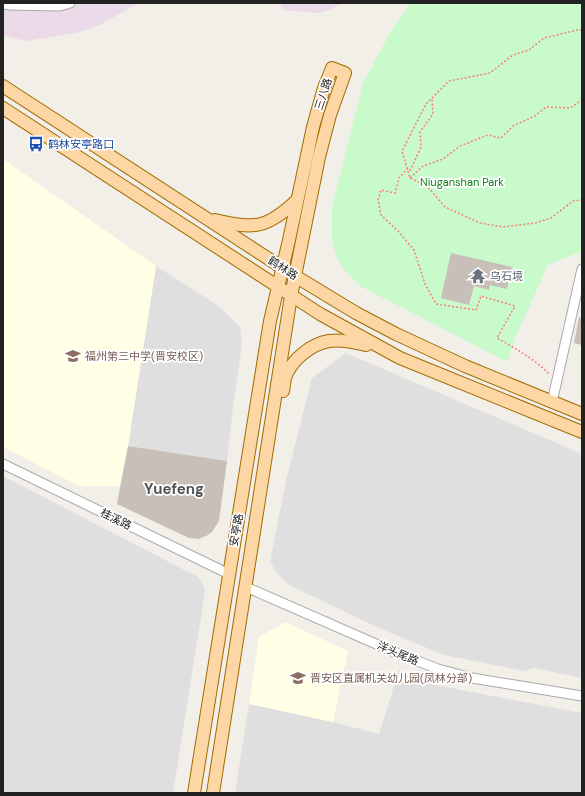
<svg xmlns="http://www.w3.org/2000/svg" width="585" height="796" font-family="'DM Sans','Noto Sans SC',sans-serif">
<rect width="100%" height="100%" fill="#f2efe9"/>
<!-- residential -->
<g fill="#e0dfdf">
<path d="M156,266l64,41 20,20 2,17 -9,63 -6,54 -99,-15z"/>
<path d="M346,353l236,101v224l-48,-10 -9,3 -81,-16 -65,-27 -88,-42 -7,-5 -8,-9 -5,-9v-7l16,-80 25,-98z"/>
<path d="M3,476l195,101 4,6 3,7 -1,8 -31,195h-170z"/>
<path d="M399,670l24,11 12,4 147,28v80h-347l14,-89 84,18 46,12z"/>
</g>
<!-- education -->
<g fill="#ffffe5">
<path d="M3,159l153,107 -28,180 -8,40h-41l-76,-39z"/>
<path d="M285,622l63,29 -15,71 -84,-18 10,-67z"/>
</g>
<!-- railway -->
<g fill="#ebdbe8">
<path d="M3,3h135l-36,21 -22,8 -53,9 -24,-5z"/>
<path d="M280,3h63l-17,8 -8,2 -36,-3z"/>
</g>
<!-- park -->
<path fill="#c8facc" d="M411,3h171v248l-34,14 -32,71 -9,26 -147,-76 -13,-13 -6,-8 -5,-10 -4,-15v-34l31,-123 28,-52z"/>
<!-- building -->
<g fill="#c7bfb8">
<path d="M451,253l61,14 -5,22 -17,-4 -1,5 -15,-4 -5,19 -28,-7z"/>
<path d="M579,317l3,1v27l-8,-2z"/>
<path d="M128,446l99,15 -8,60 -7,11 -4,3 -9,4 -10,-1 -72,-34z"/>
</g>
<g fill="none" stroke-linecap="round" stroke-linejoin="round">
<!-- minor casing -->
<g stroke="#a9a9a9" stroke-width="11">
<g id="minor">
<path d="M3,4l7,1 50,1 10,-3"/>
<path d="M552,402l30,-133"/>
<path d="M3,464l226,110"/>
<path d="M246,587l146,64 46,18 34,9 110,18"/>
</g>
</g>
<!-- major casing -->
<g stroke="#a06b00" stroke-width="14">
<g id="major">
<path d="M3,86l292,190 61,37 40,21 69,32 117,48"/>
<path d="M3,108l317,206 80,44 182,74"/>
<path d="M215,220c39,10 53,8 82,-20"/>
<path d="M283,391c1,-4 1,-9 2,-13 6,-18 26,-34 44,-37 12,-2 25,1 37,4"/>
<path d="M194,793l76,-472 19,-81 24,-113 11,-39 8,-20 13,5 -15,42 -11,42 -28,139 -78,497"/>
</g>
</g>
<!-- path -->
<g stroke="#fa8072" stroke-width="1.5" stroke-dasharray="2 2" stroke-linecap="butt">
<path d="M582,30h-5l-33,8 -15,12 -16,5 -23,18 -41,8 -23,23 -24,47 8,27 17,8 18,21 35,16 23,4 32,-4 16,-5 22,-17 9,-1"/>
<path d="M408,168l-9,10 -4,15 -14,-3 -3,10 3,15 18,17 15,18 11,34 11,20 40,6 5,-14 34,10 -18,32c19,11 38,21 53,37"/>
<path d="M410,171l11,-24 -1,-15 13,-18 -1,-16"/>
<path d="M410,178l13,-12 20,-7 17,-13 28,-11 13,3 12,-12 22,-10 11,-9 24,1 12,-8"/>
</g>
<!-- minor -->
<use href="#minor" stroke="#fff" stroke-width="9"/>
<!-- major -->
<use href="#major" stroke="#fcd6a4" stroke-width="12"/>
</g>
<!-- icons -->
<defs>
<g id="bus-bare" transform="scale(1.2)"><path d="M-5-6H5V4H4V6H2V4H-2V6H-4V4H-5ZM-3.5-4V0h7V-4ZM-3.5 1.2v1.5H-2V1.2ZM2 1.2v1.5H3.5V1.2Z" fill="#1a4fb4" stroke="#fff" stroke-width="2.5" paint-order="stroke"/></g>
<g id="temple-bare" transform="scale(1.2)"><path d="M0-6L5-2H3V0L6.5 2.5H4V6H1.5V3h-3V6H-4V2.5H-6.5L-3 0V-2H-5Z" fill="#6b7280" stroke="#fff" stroke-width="2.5" paint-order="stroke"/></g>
<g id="school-bare" transform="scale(1.2)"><path d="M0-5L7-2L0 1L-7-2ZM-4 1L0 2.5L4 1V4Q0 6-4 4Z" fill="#8d6e63" stroke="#fff" stroke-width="2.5" paint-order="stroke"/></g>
</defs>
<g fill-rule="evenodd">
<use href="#bus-bare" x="36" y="144"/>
<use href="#temple-bare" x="478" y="276"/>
<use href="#school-bare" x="73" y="356"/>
<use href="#school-bare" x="298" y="678"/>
</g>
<g text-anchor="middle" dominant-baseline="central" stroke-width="3.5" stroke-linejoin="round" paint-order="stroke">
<!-- street labels -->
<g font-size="11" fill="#222" stroke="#fff">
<text transform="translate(323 94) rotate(-72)">三八路</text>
<text transform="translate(283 268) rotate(33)">鹤林路</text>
<text transform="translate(116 519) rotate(26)">桂溪路</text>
<text transform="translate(236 530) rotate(-80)">安亭路</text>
<text transform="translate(398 653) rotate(23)">洋头尾路</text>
</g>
<!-- transit labels -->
<g font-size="11" fill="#164399" stroke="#fff" text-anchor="start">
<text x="48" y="144">鹤林安亭路口</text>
</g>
<!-- park labels -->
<g font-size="11" fill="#0c8416" stroke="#fff">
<text x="462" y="182">Niuganshan Park</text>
</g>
<!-- worship labels -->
<g font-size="11" fill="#5b616d" stroke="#fff" text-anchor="start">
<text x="490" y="276">乌石境</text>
</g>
<!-- education labels -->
<g font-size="11" fill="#785e54" stroke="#fff" text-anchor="start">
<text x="85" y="356">福州第三中学(晋安校区)</text>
<text x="310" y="678">晋安区直属机关幼儿园(凤林分部)</text>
</g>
<!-- district labels -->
<g font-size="15" font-weight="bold" fill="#555" stroke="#fff">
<text x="174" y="489">Yuefeng</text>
</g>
</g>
<!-- border -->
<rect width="585" height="796" fill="none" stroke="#222222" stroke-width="8"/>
</svg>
